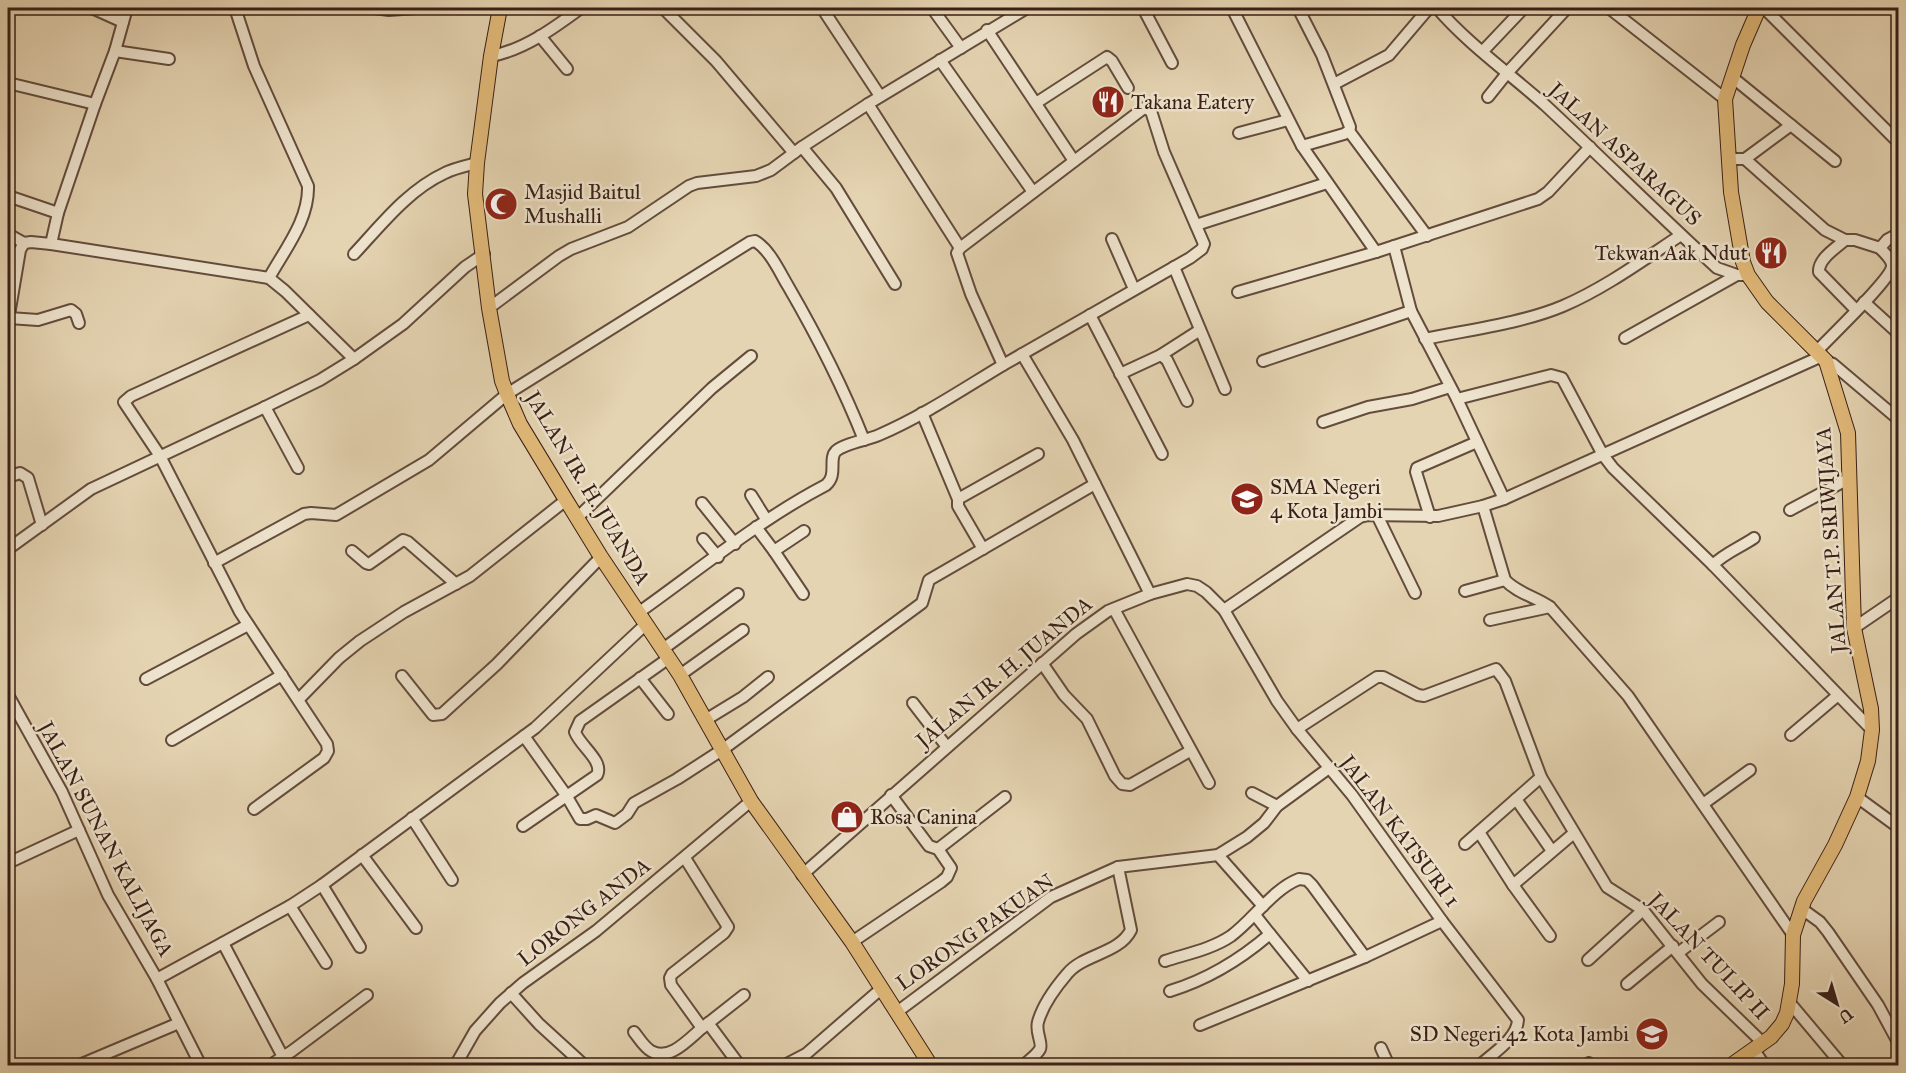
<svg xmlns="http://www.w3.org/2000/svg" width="1906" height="1073" font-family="'IM FELL Great Primer',serif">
<rect width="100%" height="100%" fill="#e5d4b2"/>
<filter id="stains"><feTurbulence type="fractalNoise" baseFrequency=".00333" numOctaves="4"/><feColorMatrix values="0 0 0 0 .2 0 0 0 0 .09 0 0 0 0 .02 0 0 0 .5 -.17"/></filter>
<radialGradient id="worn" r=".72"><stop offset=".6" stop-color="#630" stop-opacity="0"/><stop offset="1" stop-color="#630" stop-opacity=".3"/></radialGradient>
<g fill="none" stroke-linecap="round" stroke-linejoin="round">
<!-- minor casing -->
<g stroke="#634c3d" stroke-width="14">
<g id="minor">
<path d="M92,8l31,14"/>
<path d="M235,8l19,58 54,120c1,34 -23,63 -39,92"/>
<path d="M374,8l15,2 27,-2"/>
<path d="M663,8l53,53 78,92"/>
<path d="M822,8l58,88"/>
<path d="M932,8l29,40"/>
<path d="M1143,8l29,55"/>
<path d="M1232,8l70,138 74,106 162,-53 10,-7 42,-45"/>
<path d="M1298,8l24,47 28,72 -1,4 -5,3 -42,12"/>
<path d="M1437,8c31,36 72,65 108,97 58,54 114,110 172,163l20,7h11"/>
<path d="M1609,8l116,91"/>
<path d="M1764,8l134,134"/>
<path d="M987,30l87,131"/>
<path d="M540,36l27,33"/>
<path d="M115,51l54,8"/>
<path d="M1483,51l37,-39"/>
<path d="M491,56c33,-6 63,-28 90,-48"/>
<path d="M940,60l93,132"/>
<path d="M1732,77l103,84"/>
<path d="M8,83l87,21"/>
<path d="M1334,84l55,-29 40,-47"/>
<path d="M1488,97l20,-25 59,-64"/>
<path d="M1036,103l71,-46 5,4 16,27"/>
<path d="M868,104l92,144"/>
<path d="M1144,108l7,3 13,41 40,92 -2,5 -12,9 -187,107 -32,-71 -14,-41 3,-5z"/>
<path d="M1349,131l78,105"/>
<path d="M1239,133l49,-13"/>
<path d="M802,147l34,41 59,96"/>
<path d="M1729,159h16l80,71 20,10h10l25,8 7,-8 11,-6"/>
<path d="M1745,159l46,-34"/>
<path d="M8,196l50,17"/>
<path d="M1196,225l131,-42"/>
<path d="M8,234l16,9 7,-1 20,2 218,34 16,13 69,68"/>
<path d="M1112,239l22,50"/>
<path d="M1845,240c-9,8 -27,19 -26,32l37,38"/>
<path d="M51,244l7,-31 37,-109 20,-53 12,-43"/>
<path d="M1394,246l17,65"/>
<path d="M354,254c27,-29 54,-64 91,-81 10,-5 21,-7 32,-10"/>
<path d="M1174,267l51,122"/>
<path d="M1238,292l138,-40"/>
<path d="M1864,302l34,31"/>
<path d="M489,308l70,-52 12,-7 57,-22 61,-41 8,-3 59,-7 15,-6 31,-23 66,-43 159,-96"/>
<path d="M1090,315l72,139"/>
<path d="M9,318l29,2 33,-10 5,4 3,9"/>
<path d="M8,321l12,-71 4,-7"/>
<path d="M1625,338l112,-63"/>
<path d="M1425,339c43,-9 98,-16 138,-33 42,-18 80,-46 118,-71"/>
<path d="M1817,351c13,-14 72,-70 75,-84 1,-7 -7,-13 -12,-19"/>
<path d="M1022,354l51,86 77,154"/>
<path d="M1161,355l39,-25"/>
<path d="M1263,361l148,-50 46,88 47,100"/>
<path d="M1826,361l7,3 65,55"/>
<path d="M1120,374l41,-19 6,5 20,41"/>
<path d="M1457,399l94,-24 11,3 41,77 10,13 100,97 159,165"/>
<path d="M265,407l33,61"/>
<path d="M922,413l36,86"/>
<path d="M1323,422l45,-15 44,-8 38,-12"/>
<path d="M8,477l12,-4 8,5 14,47"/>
<path d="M751,495l15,24"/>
<path d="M702,503l33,41"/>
<path d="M1483,506l22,74c12,13 31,17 45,27l78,89 165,239"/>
<path d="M1790,510l60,-32"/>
<path d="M1377,515l38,78"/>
<path d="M1430,517l-14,-45 1,-4 60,-26"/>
<path d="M577,518l135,-130 39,-32"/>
<path d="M756,527l18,24 30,-20"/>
<path d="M703,539l15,18"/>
<path d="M8,549l83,-60 174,-82 55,-27 34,-21 49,-35 62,-57 19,-13"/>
<path d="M983,549l-25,-43v-7l80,-45"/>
<path d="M352,551l14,12 3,1 34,-24 5,2 48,42"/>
<path d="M774,551l29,43"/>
<path d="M214,563l90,-49 7,-1 25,2 93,-55 78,-66 243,-152 5,-1c15,9 24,30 33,45 29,50 55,101 76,154"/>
<path d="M1713,565c10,-11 28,-18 41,-27"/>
<path d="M1465,591l40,-11"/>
<path d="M1114,609l95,174"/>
<path d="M1224,610l136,-93 8,-2 70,1 45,-10 21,-7 318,-143"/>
<path d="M638,613c62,-44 121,-93 188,-128 12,-10 2,-26 10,-34 9,-8 32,-11 43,-16 44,-19 84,-46 124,-70"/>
<path d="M1490,620l60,-13"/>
<path d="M1854,628l44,-30"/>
<path d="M663,649l75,-55"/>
<path d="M1042,663l22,32 23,24 28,57 7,8 8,1 60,-34"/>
<path d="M680,675l63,-45"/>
<path d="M402,676l31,39 9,-1 55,-50 104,-107"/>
<path d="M640,678l28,36"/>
<path d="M146,679l102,-54"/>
<path d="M8,695l54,97 46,103 49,84 44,87"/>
<path d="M299,699l40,-41 21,-17 44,-29 66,-36 96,-76"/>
<path d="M913,703l34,44"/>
<path d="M707,719l36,-22 25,-20"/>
<path d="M1297,729l80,-52h6l35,18 6,1 72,-27 9,12 36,96 66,110 36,23 59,74 61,59"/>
<path d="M1791,735l46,-39"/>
<path d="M524,736l42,59 14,24h7l9,-4 19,8 12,-9 7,-11 43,-24 45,-29 200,-147 7,-23 166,-96"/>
<path d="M172,740l110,-65"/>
<path d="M1252,793l25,13"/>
<path d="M1857,797l41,30"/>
<path d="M1516,799l36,52"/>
<path d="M1703,804l47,-34"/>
<path d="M254,809l70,-51 4,-7 -1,-7 -87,-132 -80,-156 -36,-54 7,-6 178,-81"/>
<path d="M412,818l40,62"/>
<path d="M523,826l74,-51c7,-14 -17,-29 -22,-43l5,-11 89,-63"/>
<path d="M1479,832l34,53"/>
<path d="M1465,844l76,-67"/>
<path d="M938,849l67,-52"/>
<path d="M362,855l54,73"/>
<path d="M1218,855l45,51"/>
<path d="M685,858l43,69 -4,6 -52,41 -2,4 1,7 31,43 42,-33"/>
<path d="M8,863l71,-33"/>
<path d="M802,875l274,-241 32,-23 42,-17 37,-10 10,2 9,6 18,18 53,91 20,28 55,66 90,126 76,99c-1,19 -25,33 -39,46"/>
<path d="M322,885l38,62"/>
<path d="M290,906l36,57"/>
<path d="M1802,909l18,13 8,10 50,73 20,37"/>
<path d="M1270,934l38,47"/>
<path d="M1550,936l-37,-51 61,-52"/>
<path d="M852,942l89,-60 6,-5 4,-9 -13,-19 -9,-3 -38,-51"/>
<path d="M223,943l60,114"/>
<path d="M1678,953l41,-31"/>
<path d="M1588,960l55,-50"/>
<path d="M1165,961c21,-7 47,-12 66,-25 22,-16 42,-47 68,-57l8,1 5,5 53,72"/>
<path d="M157,979l133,-73 32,-21 213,-157 111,-104"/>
<path d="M1627,984l46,-38"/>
<path d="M1170,991c36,-11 71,-32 100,-57l-15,-19"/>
<path d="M511,993l28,31 46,42"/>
<path d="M1790,1003l53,63"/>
<path d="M897,1012l154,-115 67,-30 100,-12 29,-18 17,-14 13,-17 52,-38"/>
<path d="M708,1023l32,43"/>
<path d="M1200,1025l165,-68 77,-36"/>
<path d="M634,1032c5,6 10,15 17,19 18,11 38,-12 51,-23"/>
<path d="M1381,1048l8,18"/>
<path d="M1754,1050l11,16"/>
<path d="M1589,1063l2,3"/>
<path d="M77,1066l102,-43"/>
<path d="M269,1066l23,-15 75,-56"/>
<path d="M455,1066l20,-35 25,-28 23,-20 73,-52 155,-130"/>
<path d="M783,1066l23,-12 76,-66"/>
<path d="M1023,1066c5,-5 14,-11 17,-17 3,-6 -5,-17 -2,-27 5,-18 17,-34 29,-48 16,-20 52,-20 64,-44l-13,-63"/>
</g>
</g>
<!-- major casing -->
<g stroke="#381f16" stroke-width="16">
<g id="major">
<path d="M500,8l-9,48 -14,107 -2,31 14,114 13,73 5,13 13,30 46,76 35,57 79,118 71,126 101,141 79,124"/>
<path d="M1730,1066l41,-29 11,-13 5,-11 5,-29 1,-49 11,-34 31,-56 22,-48 11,-36 4,-31 -1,-21 -17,-81 -6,-195 -22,-72 -59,-59 -19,-27 -5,-13 -12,-70 -6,-93 18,-54 16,-37"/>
</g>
</g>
<!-- minor -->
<use href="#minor" stroke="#eee3cd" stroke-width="10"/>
<!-- major -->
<use href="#major" stroke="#e2ba79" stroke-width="14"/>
</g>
<!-- icons -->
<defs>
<g id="restaurant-disc" transform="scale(1.725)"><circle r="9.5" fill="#8f2418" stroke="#eee3cd"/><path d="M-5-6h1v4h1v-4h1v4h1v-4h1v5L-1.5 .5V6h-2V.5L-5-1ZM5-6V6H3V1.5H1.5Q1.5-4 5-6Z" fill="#fff"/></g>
<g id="mosque-disc" transform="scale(1.725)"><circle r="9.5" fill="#8f2418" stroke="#eee3cd"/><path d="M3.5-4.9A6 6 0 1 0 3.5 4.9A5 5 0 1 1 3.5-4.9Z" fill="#fff"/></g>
<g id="school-disc" transform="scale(1.725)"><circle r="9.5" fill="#8f2418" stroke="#eee3cd"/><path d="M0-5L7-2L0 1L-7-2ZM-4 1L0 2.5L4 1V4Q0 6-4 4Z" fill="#fff"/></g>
<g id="shop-disc" transform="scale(1.725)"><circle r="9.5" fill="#8f2418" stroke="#eee3cd"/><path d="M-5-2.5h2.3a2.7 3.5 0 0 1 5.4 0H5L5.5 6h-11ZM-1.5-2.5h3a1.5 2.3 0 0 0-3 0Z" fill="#fff"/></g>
</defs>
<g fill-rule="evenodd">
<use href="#restaurant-disc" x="1108" y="102"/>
<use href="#mosque-disc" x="501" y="204"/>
<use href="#restaurant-disc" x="1771" y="253"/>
<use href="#school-disc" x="1247" y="499"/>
<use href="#shop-disc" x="847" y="817"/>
<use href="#school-disc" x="1652" y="1034"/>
</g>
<g text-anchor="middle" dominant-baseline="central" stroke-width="5" stroke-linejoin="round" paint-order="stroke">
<!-- poi labels -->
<g font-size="21" fill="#381f16" stroke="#eee3cd" text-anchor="start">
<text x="1131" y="102">Takana Eatery</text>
<text x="524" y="192">Masjid Baitul<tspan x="524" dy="24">Mushalli</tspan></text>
<text x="1748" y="253" text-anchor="end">Tekwan Aak Ndut</text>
<text x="1270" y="487">SMA Negeri<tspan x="1270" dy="24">4 Kota Jambi</tspan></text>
<text x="870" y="817">Rosa Canina</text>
<text x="1629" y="1034" text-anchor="end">SD Negeri 42 Kota Jambi</text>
</g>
<!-- street labels -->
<g font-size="21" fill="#381f16" stroke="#eee3cd">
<text transform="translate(1625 154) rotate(43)">JALAN ASPARAGUS</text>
<text transform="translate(588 488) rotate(59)">JALAN IR. H. JUANDA</text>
<text transform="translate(1831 540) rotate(-94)">JALAN T.P. SRIWIJAYA</text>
<text transform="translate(1004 672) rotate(-40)">JALAN IR. H. JUANDA</text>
<text transform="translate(1400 831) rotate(53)">JALAN KATSURI 1</text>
<text transform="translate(106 839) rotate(62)">JALAN SUNAN KALIJAGA</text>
<text transform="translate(584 912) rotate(-38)">LORONG ANDA</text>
<text transform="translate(975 932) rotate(-35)">LORONG PAKUAN</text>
<text transform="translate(1709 956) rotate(47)">JALAN TULIP II</text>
</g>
</g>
<!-- margin -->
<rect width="1906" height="1073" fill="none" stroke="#e5d4b2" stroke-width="30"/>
<rect x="9" y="9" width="1888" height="1055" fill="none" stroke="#381f16" stroke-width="3"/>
<rect x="15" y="15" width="1876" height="1043" fill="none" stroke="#381f16" stroke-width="1.5"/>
<!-- north arrow -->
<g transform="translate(1837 1004) rotate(143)" stroke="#eee3cd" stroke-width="4.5" paint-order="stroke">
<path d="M0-4.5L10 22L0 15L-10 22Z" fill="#381f16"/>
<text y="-9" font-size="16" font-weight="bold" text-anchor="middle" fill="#381f16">U</text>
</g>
<rect width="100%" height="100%" filter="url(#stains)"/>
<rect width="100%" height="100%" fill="url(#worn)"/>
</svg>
